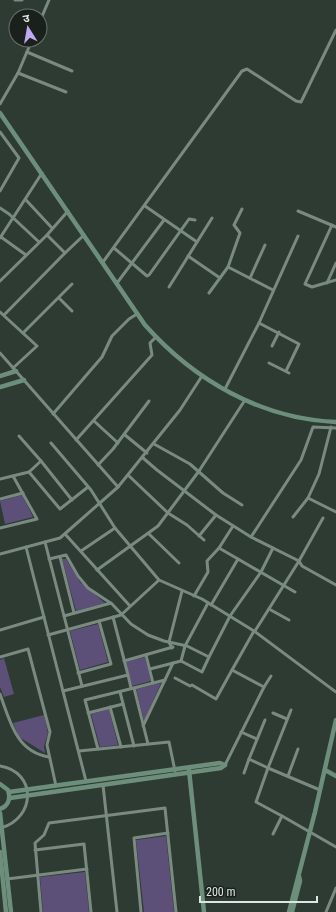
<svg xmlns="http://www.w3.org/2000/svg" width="336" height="912" font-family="'Roboto Condensed','Noto Sans Devanagari',sans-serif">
<rect width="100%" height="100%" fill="#2d3b32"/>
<!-- green -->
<g fill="#5c5078">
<path d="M22,495l11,22 -28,7 -5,-23z"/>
<path d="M62,559h4l14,23 25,21 -29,8z"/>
<path d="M98,624l10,38 -28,8 -10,-39z"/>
<path d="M145,657l6,24 -19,5 -6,-24z"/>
<path d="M4,658l10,36 -10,3 -4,-10v-27z"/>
<path d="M161,683l-17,38 -8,-32z"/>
<path d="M109,709l9,36 -18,2 -9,-33z"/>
<path d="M44,715l4,18 -4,13 1,7 -26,-16 -6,-14z"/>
<path d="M166,836l8,76h-30l-8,-72z"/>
<path d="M85,872l4,40h-46l-3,-35z"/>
</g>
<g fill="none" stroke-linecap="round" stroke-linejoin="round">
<!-- street -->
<g stroke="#7a8a80" stroke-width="3">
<path d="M15,0h7"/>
<path d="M40,21l9,-21"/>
<path d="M27,52l45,19"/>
<path d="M18,73l48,19"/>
<path d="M0,104l18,-31 14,-33"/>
<path d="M0,132l19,26 -19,33"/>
<path d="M26,200l26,28"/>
<path d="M145,206l52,36"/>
<path d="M0,208l9,6 30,28"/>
<path d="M298,211l38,16"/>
<path d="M332,225l-27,59 7,3 24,-7"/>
<path d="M47,235l21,-24"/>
<path d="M1,237l25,18"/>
<path d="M0,238l42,-65"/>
<path d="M114,248l33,28 2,-1 40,-56 6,1"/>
<path d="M65,253l19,-18"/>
<path d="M188,256l32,22"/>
<path d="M103,262l139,-191 5,-2 49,32 5,1 35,-72"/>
<path d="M228,267l45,23"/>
<path d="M250,278l15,-33"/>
<path d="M0,281l47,-46 18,18 -61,62"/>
<path d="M117,283l47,-63"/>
<path d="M327,283l9,-20"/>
<path d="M169,287l43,-69"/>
<path d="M209,293l19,-26 12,-34 -6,-8 8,-16"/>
<path d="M59,298l13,13"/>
<path d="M0,312l37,34 -24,22"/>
<path d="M259,323l40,21 -13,27"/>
<path d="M23,333l49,-49"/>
<path d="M272,346l7,-14"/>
<path d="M0,353l118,134 -58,51 -60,16"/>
<path d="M269,363l20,10"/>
<path d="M225,389l34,-66 39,-87"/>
<path d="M53,414l49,-57 10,-21 17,-17 8,-5"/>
<path d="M94,421l24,22"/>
<path d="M331,427l-12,47 -11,24 28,14"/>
<path d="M125,435l22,18"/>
<path d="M19,436l22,25 -12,11"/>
<path d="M76,440l76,-85 -2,-12 6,-6"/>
<path d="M51,443l40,47 24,38 44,52"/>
<path d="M154,444l36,20 33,29 19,12"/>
<path d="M143,458l14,12 59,45"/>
<path d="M41,461l31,39"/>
<path d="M98,465l15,-16 36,-48"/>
<path d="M128,475l40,38 19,12 17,15"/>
<path d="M0,479l29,-7 31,37 28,-22"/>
<path d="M118,487l62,-77 22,-34"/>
<path d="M0,499l23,-6"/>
<path d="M293,517l15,-19"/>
<path d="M323,518l-24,43 3,5 34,19"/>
<path d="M0,528l37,-9 -24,-43"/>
<path d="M65,534l65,72"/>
<path d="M149,534l30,29"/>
<path d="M199,536l17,-21 35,22 48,24 -44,70"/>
<path d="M251,537l50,-77 12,-33 23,1"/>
<path d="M45,542l37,144"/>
<path d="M26,547l60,234"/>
<path d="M219,548l19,11"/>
<path d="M81,551l34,-23"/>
<path d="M60,557l14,56"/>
<path d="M49,559l17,-4 12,21 10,12 24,16 19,20 17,11 16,6 23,5 22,11 21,-41 31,-44 12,-24"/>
<path d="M97,570l61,-44 41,-55 46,-71"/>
<path d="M194,596l14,-24 -1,-11 12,-13 14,-22"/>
<path d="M211,605l27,-46 57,33"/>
<path d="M269,609l20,11"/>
<path d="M64,616l47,-13"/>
<path d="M0,630l44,-13"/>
<path d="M254,631l82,61"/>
<path d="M48,635l73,-20 38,-35 43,19 52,32 -22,39 32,17 -39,78"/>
<path d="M172,648l-3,-6 13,-51"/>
<path d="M146,655l7,28"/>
<path d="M0,657l28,-8 22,83 -3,13 9,41"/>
<path d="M124,661l49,-14"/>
<path d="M181,661l4,-15 23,-43"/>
<path d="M150,669l31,-8 21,11 7,-15"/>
<path d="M78,673l33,-9 -12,-43"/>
<path d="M128,675l3,13"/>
<path d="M175,678l15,8 2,-1 24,14 16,-29"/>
<path d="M264,687l7,-11"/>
<path d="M63,691l65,-16 -15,-58"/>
<path d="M120,692l14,54"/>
<path d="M0,694c10,27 16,58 49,63"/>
<path d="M110,707l11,40"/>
<path d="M291,710l-23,58 52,22"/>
<path d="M88,713l35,-9"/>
<path d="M273,713l14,6"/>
<path d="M265,720l-16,39 19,9 -12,34 26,14 -9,18"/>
<path d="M143,726l30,-63"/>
<path d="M241,732l16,7"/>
<path d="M148,744l-14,-56 31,-8"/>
<path d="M98,749l-13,-49 49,-12"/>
<path d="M79,751l90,-9 6,29"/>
<path d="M0,766c37,6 36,52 1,62"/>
<path d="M244,773l5,-14"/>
<path d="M288,776l10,-27"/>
<path d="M103,785l14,127"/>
<path d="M282,816l54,31"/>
<path d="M35,850l49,-6 7,68"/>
<path d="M7,879l80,-10"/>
<path d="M41,912l-6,-69 9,-8 5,-12 116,-15 11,104"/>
<path d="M141,912l-7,-74 34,-5"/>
<path d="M326,912l10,-24"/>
</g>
<!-- secondary -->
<g stroke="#6c8e7b" stroke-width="4.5">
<path d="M0,113l145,212c49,55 116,94 191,97"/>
<path d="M0,376l16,-5"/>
<path d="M0,387l24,-7"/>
<path d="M189,770l15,142"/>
<path d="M325,770l11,6"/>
<path d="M0,784l8,6c3,9 0,16 -8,19"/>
<path d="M9,792l211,-29 5,2"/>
<path d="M10,798l211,-30 4,-3"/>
<path d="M0,813l11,99"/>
<path d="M0,852l6,60"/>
<path d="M289,912l26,-100 21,-92"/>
<path d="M292,912l8,-31 -1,-5"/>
</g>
</g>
<!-- north arrow -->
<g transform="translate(28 28) rotate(349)"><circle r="19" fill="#1a211c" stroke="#68706b"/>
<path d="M0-3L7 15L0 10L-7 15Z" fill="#bfa9f4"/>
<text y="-6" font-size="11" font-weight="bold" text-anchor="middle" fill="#dee6e1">उ</text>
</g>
<!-- scale -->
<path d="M200 896v6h117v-6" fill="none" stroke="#dee6e1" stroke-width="2"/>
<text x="206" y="896" font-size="12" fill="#dee6e1" stroke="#1a211c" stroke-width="3" paint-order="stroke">200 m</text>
</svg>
